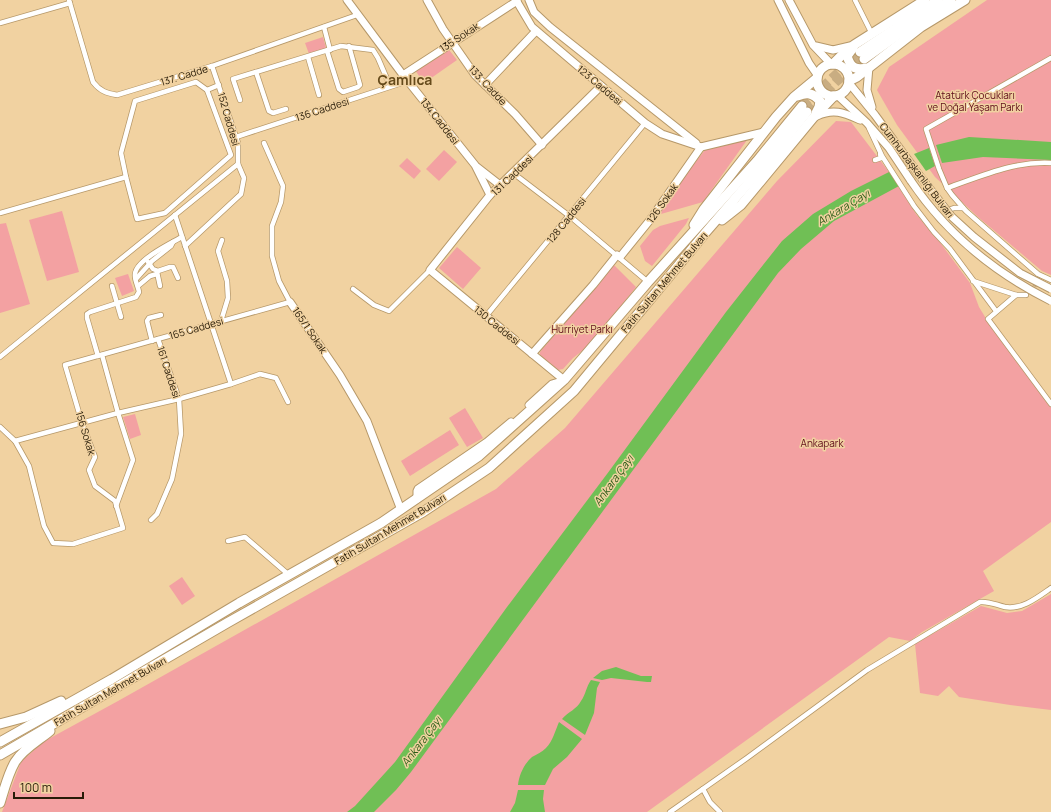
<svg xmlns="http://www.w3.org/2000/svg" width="1051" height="812" font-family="Manrope,sans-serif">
<rect width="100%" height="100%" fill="#f1d2a1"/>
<!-- green -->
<g fill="#f3a1a2">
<path d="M987,0h64v275l-9,-4 -64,-54 -43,-40 -38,-52 -20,-35 12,-23z"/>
<path d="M323,37l3,11 -17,6 -4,-11z"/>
<path d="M446,46l11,14 -33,23 -9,-13z"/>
<path d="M836,121l15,1 38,50 27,42 23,27 31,42 9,24 14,23 58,75v117l-68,49 11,20 -72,41 -12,9 -21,-4 -242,175h-645l19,-50 22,-20 75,-41 378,-212 69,-61 212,-247z"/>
<path d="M747,140l-44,62 -42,12 -3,-4 47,-60z"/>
<path d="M444,150l13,12 -18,19 -13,-12z"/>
<path d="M407,158l14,13 -7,8 -15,-13z"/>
<path d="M62,211l17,61 -32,9 -18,-61z"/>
<path d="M689,218l-3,6 -34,42 -7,-5 -5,-15 13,-16 7,-4z"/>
<path d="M6,223l24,81 -30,9v-89z"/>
<path d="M457,247l24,21 -18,21 -24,-21z"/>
<path d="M614,265l22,22 -45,57 -18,14 -10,11 -5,1 -18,-15v-3z"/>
<path d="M128,274l6,17 -12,5 -7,-18z"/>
<path d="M465,408l18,30 -16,9 -18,-29z"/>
<path d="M135,414l6,21 -11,4 -7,-22z"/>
<path d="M450,430l9,15 -49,31 -9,-15z"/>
<path d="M182,577l13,19 -13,9 -13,-19z"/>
<path d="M1051,594v116l-41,-5 -51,-8 -10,-11 -11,10 -18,-3 -5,-49 66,-38 26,7 15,-2z"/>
</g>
<!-- water -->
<g fill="#70bf55">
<path d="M969,137l82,5v18l-68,-3 -41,6 -6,-18z"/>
<path d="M929,148l6,18 -9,5 -12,-17z"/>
<path d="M889,172l10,14 -65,35 -33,28 -23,24 -367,499 -15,18 -22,22h-27l8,-6 40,-44 112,-155 100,-133 119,-162 56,-71 31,-27 38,-23z"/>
<path d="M616,667l25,9h11l-1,6h-4l-36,-4 -9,2 -9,-2 9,-7z"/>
<path d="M591,680l9,2 -3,6 -3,25 -9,22 -23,-16c6,-7 15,-10 19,-18 5,-7 5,-14 10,-21z"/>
<path d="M559,722l23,17 -15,18 -14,12 -8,16h-27c1,-10 6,-21 14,-28 5,-3 10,-5 14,-9 7,-7 9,-17 13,-26z"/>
<path d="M518,790h26l-1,9 2,13h-35l5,-9z"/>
</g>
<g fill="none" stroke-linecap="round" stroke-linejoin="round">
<!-- street-tunnel -->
<path stroke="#c9ad82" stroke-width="4.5" stroke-dasharray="4.5 2" stroke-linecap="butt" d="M1031,292l7,-12v-6"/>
<!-- highway-tunnel -->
<g stroke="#c9ad82" stroke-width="9" stroke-dasharray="9 4.5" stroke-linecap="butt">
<path d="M802,106l58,-54"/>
<path d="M807,112l29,-30 28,-23"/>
</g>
<!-- street casing -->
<g stroke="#b69869" stroke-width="6">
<g id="street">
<path d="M69,0l24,82c7,9 13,11 24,13l95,-29 145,-51"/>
<path d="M855,0l17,34"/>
<path d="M0,23l70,-20"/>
<path d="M324,27l6,23"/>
<path d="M327,51l12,38 4,3 15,-5 2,-2 -11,-39"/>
<path d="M308,57l11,38"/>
<path d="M1051,58l-125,71 13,40 8,19 5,7 14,16 72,63 13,6"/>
<path d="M256,72l13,39 4,2 13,-4"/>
<path d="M196,82l11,8 24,65 -66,58 -28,6 -11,-42 -5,-24 14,-52z"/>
<path d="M207,90l12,-5"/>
<path d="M240,100l-7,-21 108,-33 32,4 5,8 9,21"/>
<path d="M869,128l13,28 32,50 20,26 16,17 46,62"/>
<path d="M236,137l172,-56"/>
<path d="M875,160l6,-2 -1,-4"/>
<path d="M513,173l59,45 76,64"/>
<path d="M947,188c35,-12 67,-27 104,-25"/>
<path d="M946,211l8,-3h9"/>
<path d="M0,213l126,-36"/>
<path d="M175,215l56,169"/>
<path d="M185,246l56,-52 3,-16 -6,-14"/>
<path d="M148,262l5,7 5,2 12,-4h3l5,11"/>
<path d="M157,272l3,14"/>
<path d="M136,279l16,-18 19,-15 2,-4"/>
<path d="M973,281l43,14h10"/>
<path d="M112,286l9,31"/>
<path d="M138,286l12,-10 7,-2"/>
<path d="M353,289l21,16 15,6 41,-41"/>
<path d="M1016,295l-28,24 63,85"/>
<path d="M486,316l159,-193"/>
<path d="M221,321l7,-23 -1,-17 -9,-30 4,-11"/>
<path d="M152,341l-5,-20 2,-3 12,-3"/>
<path d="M102,355l16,58 15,47 -17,46"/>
<path d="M98,356l-11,-38v-4l3,-2 46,-15 3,-5c-1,-6 -5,-13 -4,-18 1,-14 36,-31 47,-37"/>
<path d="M0,357l238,-193v-21l-26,-77"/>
<path d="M0,427l15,14 14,25 15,60 9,17 20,1 50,-16 -8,-27 -20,-15 -6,-16 6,-13 -13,-34 -17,-58 225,-63 -11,-21 -7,-25v-30l9,-24 2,-16 -19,-43"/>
<path d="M15,441l103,-28 61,-14 52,-15 29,-10 16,4 12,24"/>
<path d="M151,520l6,-6 15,-35 9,-45 -2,-35 -21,-60"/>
<path d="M228,541l17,-4 44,38"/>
<path d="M703,789l7,13 10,10"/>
<path d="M670,812l77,-54 120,-88 113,-68c9,-1 16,3 25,5 17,3 33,-10 46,-19"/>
</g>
</g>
<!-- secondary casing -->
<g stroke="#b69869" stroke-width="9">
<g id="secondary">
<path d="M347,0l56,75 72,90 15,30"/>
<path d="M427,0l16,29 32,46 40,39 27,31"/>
<path d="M516,0l16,27 113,96 17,11 39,13 63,-15"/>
<path d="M529,0l5,12 16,15 146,116"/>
<path d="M403,75l114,-74"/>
<path d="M485,85l51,-54"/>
<path d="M477,167l23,18"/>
<path d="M620,257l30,-37 51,-73"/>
<path d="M290,302l50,73 27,46 34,89"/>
<path d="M532,354l61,-69 24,-30"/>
<path d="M564,380l-134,-110 60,-75 111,-109"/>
<path d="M529,405l23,-21 10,-3"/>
<path d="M417,499v-8l1,-2 69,-47 24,-20"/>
</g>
</g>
<!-- primary casing -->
<g stroke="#b69869" stroke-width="9">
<g id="primary">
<path d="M778,0l31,63 9,13"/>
<path d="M789,0l24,45 18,19"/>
<path d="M816,46l17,4 17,-4"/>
<path d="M869,67l-2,23 5,17"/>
<path d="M849,83l26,32 44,60"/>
<path d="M837,95l30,28 22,25 22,33"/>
<path d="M817,116c17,-8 27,-3 43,4"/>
</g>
</g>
<!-- highway casing -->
<g stroke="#b69869" stroke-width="11">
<g id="highway">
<path d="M853,48l-6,8c4,13 9,14 21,12"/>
<path d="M860,52l78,-52"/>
<path d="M864,59l53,-38 34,-21"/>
<path d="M833,64l11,-11 10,-8 71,-45"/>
<circle cx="833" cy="80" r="16"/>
<path d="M849,81l8,-4 64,-50 44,-27"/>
<path d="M798,96c9,-4 15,-3 22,5l-1,6 -3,6"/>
<path d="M722,220l19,-15 72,-87 21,-22"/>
<path d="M694,225l10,-16 72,-92 18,-20 23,-19"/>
<path d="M0,724l26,-7 35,-16"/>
<path d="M0,742l112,-63 127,-76 142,-80 98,-67 85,-76 84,-98 109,-121 45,-55"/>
<path d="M0,755l227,-132 196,-111 66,-44 85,-77 132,-159 58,-67 43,-53"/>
<path d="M0,803c4,-13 8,-29 15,-41 8,-13 23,-21 35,-31"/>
</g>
</g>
<!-- street -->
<use href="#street" stroke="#fff" stroke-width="4.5"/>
<!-- secondary -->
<use href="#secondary" stroke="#fff" stroke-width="7"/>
<!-- primary -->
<use href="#primary" stroke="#fff" stroke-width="7"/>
<!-- highway -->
<use href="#highway" stroke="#fff" stroke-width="9"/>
<!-- primary-bridge casing -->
<g stroke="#b69869" stroke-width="9" stroke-linecap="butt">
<g id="primary-bridge">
<path d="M919,175l32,41 23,21 46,36 31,16"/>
<path d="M911,181c35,52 84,92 140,120"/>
</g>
</g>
<!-- primary-bridge -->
<use href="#primary-bridge" stroke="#fff" stroke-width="7"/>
</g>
<g text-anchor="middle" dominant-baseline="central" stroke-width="3" stroke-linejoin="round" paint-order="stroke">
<!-- street labels -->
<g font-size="10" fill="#271b08" stroke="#f1d2a1">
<text transform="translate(459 37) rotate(-33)">135 Sokak</text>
<text transform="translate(184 75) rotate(-17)">137. Cadde</text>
<text transform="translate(488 85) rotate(47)">133. Cadde</text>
<text transform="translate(600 85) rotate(40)">123 Caddesi</text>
<text transform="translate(322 109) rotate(-18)">136 Caddesi</text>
<text transform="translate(229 119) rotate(74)">152 Caddesi</text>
<text transform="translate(440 121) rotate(52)">134 Caddesi</text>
<text transform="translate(917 170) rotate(53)">Cumhurbaşkanlığı Bulvarı</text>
<text transform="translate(512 175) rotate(-44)">131 Caddesi</text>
<text transform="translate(662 203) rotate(-55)">126 Sokak</text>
<text transform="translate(566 220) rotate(-51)">128 Caddesi</text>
<text transform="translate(664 282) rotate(-50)">Fatih Sultan Mehmet Bulvarı</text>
<text transform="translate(497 325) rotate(39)">130 Caddesi</text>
<text transform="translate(196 328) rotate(-16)">165 Caddesi</text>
<text transform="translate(310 330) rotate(56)">165/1 Sokak</text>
<text transform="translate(169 372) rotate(72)">161 Caddesi</text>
<text transform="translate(86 433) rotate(73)">156 Sokak</text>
<text transform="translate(390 529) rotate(-31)">Fatih Sultan Mehmet Bulvarı</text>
<text transform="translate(110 691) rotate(-30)">Fatih Sultan Mehmet Bulvarı</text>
</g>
<!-- park labels -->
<g font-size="10" fill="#5e0b19" stroke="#f1d2a1">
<text x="975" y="95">Atatürk Çocukları<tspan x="975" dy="12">ve Doğal Yaşam Parkı</tspan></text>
<text x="582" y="329">Hürriyet Parkı</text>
<text x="822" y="443">Ankapark</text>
</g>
<!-- water labels -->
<g font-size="11" font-style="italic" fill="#2c5e18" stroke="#f1d2a1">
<text transform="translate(843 207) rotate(-31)">Ankara Çayı</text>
<text transform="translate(613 480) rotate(-54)">Ankara Çayı</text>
<text transform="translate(421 741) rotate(-53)">Ankara Çayı</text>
</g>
<!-- district labels -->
<g font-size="14" font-weight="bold" fill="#654a1b" stroke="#f1d2a1">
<text x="405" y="79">Çamlıca</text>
</g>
</g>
<!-- scale -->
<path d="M14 792v6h69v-6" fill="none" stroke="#271b08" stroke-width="2"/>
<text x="20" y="792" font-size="12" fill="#271b08" stroke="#f1d2a1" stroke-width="3" paint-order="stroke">100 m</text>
</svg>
